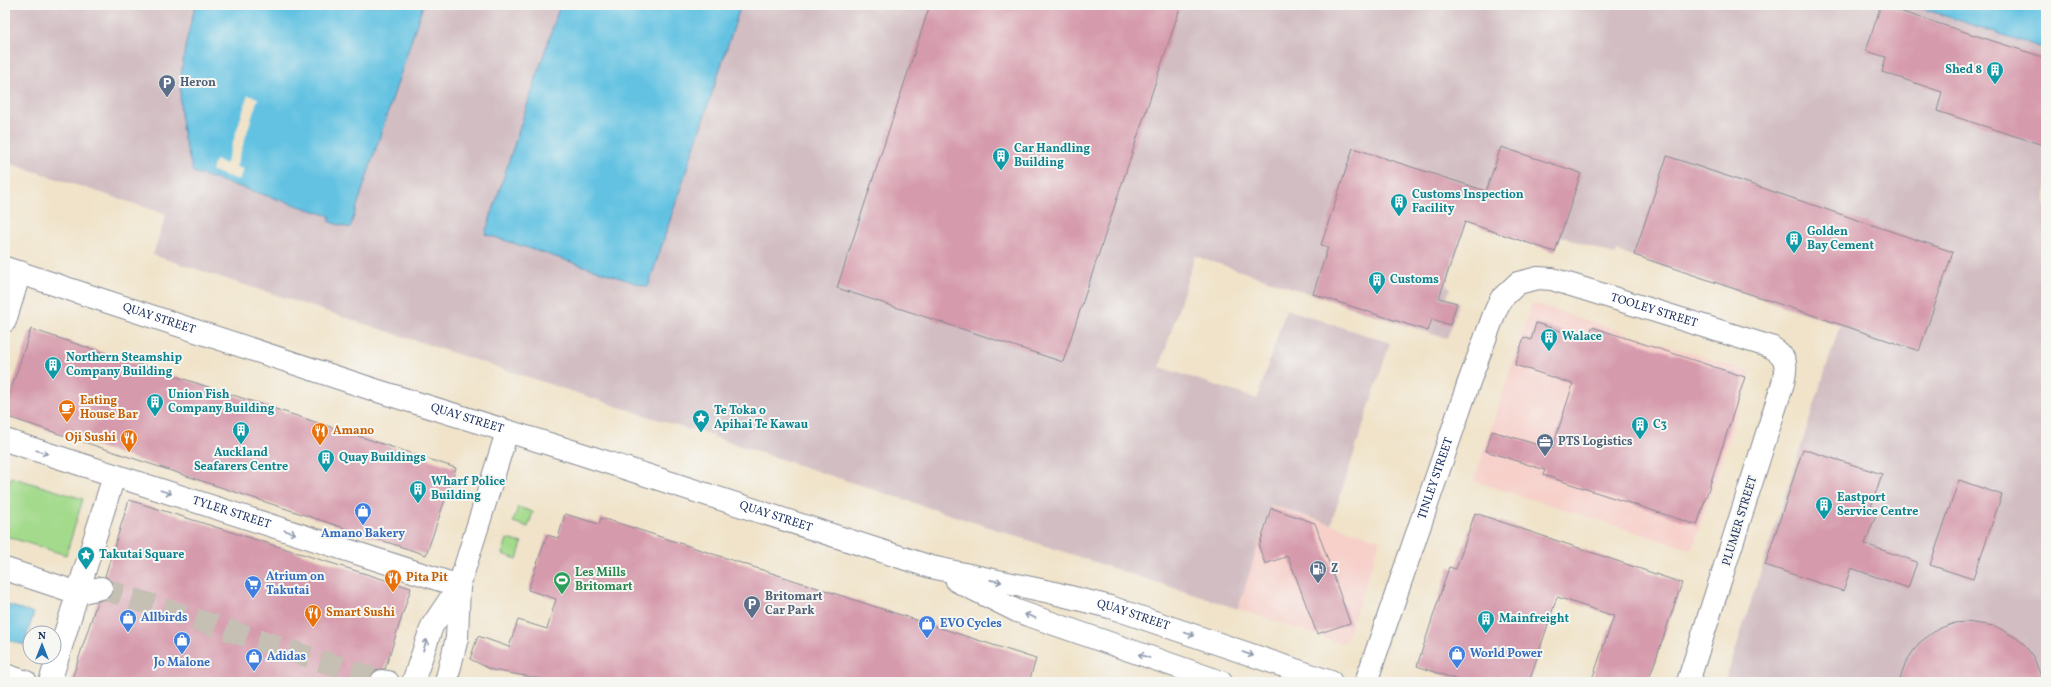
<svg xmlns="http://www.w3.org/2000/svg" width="2051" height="687" font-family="Vollkorn,serif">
<rect width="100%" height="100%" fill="#f6f6f2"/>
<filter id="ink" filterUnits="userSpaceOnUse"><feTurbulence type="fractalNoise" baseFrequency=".025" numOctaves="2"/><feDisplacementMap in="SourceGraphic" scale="8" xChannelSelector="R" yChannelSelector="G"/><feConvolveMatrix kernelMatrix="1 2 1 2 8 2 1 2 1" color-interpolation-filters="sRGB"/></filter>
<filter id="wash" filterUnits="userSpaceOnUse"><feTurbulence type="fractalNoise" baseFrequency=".012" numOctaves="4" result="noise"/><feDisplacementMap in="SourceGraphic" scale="16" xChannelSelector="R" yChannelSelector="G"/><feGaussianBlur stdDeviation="0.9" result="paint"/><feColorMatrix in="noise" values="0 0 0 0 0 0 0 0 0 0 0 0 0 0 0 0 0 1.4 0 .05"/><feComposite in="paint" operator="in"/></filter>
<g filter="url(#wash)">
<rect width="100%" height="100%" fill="#f0e3c9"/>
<!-- built -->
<g fill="#f7d0ca">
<path d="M1532,303l219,69 -59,178 -218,-69z"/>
<path d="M1271,505l109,35 -34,101 -6,2 -102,-34z"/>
</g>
<!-- industrial -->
<path fill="#d2bec2" d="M5,5h191l-9,28 6,139 137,44 1,6 19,6 73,-223h137l-75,229 162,53 94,-282h1171l134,44v633h-321l115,-357 -223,-74 -1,4 -145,-49 -25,79 4,2 -3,11 12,4 -12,37 -252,-83 -35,111 97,32 29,-90 104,34 -59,181 -60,-19 -33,104 -525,-172v-2l-22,-7 -1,2 -537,-175 13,-41 -161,-52z"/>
<!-- green -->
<g fill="#a3da8b" stroke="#5f8474">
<path d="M11,477l72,22 -17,56 -61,-19v-39z"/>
<path d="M518,507l15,5 -5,15 -15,-5z"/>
<path d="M507,539l15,4 -5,16 -15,-5z"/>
</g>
<!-- water -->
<g fill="#64c2e2" stroke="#4078a0">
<path d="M196,5h227l-73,223 -20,-6v-6l-137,-44c-3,-13 -8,-26 -10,-39 -7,-42 0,-88 13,-128z"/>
<path d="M560,5h181l-93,282 -163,-53z"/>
<path d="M1912,5h134v44z"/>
<path d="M5,604l29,9 -10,32 -19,-6z"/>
</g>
<!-- pier -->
<path fill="#f0e3c9" d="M248,95l10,3 -22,69 7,2 -4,11 -27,-9 3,-11 11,4z"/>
<g id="blocks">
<!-- building -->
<g fill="#d59aab">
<path d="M930,5h251l-118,357 -226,-74z"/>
<path d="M1881,5l165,53v88l-109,-35 5,-19 -60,-20 4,-15 -20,-6z"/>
<path d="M1501,147l80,26 -26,79 -90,-30 -26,76 18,5 -7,22 -18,-6 -4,12 -115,-37 15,-47 -7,-2 32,-97 133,43z"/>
<path d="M1667,156l286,96 -34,99 -285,-96z"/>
<path d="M1536,323l52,17 4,-13 153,50 -48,148 -154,-50 2,-5 -59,-19 6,-20 60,18 21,-65 -58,-19 9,-28 7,3z"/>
<path d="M31,329l425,139 -30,87 -421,-139v-8z"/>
<path d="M1803,449l79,25 -11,33 7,2 -13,35 52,18 -9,26 -57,-20 -8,23 -78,-26z"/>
<path d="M1959,480l43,15 -29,84 -43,-14z"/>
<path d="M129,500l282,88 -26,81h-7l-5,4 -3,9h-299l26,-80 12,-5 4,-6v-5l-3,-6 -5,-4z"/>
<path d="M1271,508l44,15 35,100 -33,11 -29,-78 -23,8 -6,-17z"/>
<path d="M1475,513l207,70 -34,99h-57l23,-66 -57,-19 -28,85h-65l-47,-16 32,-99 7,2z"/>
<path d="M565,514l34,10 2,-6 17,5 418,136 -7,23h-470l-67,-12 -22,-11 8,-23 31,11 9,-27 29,9 9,-30 -28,-9 19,-55 11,3z"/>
<path d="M1966,622l29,4 20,11 9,7 10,14 9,24h-144l7,-20 13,-19 19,-14 17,-6z"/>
</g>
</g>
</g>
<g filter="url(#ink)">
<use href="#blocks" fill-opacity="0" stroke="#868994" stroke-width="1"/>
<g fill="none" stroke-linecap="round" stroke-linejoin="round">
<!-- minor-tunnel -->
<path stroke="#c5bfb4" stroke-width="22" stroke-dasharray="22 11" stroke-linecap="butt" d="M101,588l281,93"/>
<!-- minor casing -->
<g stroke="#868994" stroke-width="24">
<g id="minor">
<path d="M5,321l15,-49"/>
<path id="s1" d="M5,440l454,146"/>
<path d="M5,569l73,24 23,-5"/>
<path d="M5,675l21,7"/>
<path d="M382,681l6,1"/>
<path d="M50,682l64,-206"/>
<path d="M413,682l19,-56 27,-40 48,-154"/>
<path d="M446,682l11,-44 2,-52"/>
<path id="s2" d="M1366,682l103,-300 26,-70 6,-13 17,-16 20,-5 14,1 219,68c17,10 16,18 12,36l-95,299"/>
</g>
</g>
<!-- major casing -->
<g stroke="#868994" stroke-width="24">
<g id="major">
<path id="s3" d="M5,268l373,123 197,61 356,115 119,25 60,15 221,75"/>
<path d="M957,581l60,30 204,71"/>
</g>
</g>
<!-- minor -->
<use href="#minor" stroke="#fff" stroke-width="22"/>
<!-- major -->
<use href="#major" stroke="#fff" stroke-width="22"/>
</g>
<!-- one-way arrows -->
<defs><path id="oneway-shaft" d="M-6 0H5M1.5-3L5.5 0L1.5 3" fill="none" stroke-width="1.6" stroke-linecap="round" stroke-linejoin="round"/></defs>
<g stroke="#8d97ae">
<use href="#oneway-shaft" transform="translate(42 452) rotate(18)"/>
<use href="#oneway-shaft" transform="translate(166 492) rotate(18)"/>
<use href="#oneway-shaft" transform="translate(290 532) rotate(18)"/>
<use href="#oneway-shaft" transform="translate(996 581) rotate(11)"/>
<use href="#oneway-shaft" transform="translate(1030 616) rotate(-160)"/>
<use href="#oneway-shaft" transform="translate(1189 634) rotate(19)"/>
<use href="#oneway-shaft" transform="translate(425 645) rotate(-72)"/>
<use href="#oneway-shaft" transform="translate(1248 654) rotate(19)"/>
<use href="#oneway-shaft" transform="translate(1144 656) rotate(-161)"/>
</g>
</g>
<!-- icons -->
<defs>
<g id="building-pin" transform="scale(0.9)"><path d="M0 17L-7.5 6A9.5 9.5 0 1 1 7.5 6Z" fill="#0f9aa8" stroke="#f6f6f2"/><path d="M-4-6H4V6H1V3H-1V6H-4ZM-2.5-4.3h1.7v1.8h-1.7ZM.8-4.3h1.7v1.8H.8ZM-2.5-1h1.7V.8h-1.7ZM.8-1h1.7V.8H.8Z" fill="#fff"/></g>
<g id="parking-pin" transform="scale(0.9)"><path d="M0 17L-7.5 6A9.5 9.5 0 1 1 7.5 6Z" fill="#5c6f8a" stroke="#f6f6f2"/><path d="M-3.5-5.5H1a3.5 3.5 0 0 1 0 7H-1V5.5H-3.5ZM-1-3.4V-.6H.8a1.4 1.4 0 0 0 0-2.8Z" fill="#fff"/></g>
<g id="cafe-pin" transform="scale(0.9)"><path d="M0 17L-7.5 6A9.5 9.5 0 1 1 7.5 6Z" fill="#e8710a" stroke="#f6f6f2"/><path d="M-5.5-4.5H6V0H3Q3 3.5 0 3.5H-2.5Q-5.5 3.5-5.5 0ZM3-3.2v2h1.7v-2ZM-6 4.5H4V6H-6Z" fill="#fff"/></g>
<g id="sight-pin" transform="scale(0.9)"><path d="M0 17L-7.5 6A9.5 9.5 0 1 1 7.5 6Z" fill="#0f9aa8" stroke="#f6f6f2"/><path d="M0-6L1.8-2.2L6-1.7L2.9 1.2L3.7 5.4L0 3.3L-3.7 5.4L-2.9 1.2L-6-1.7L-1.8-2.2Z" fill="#fff"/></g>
<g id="restaurant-pin" transform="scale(0.9)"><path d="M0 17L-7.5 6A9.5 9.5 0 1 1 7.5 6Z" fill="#e8710a" stroke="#f6f6f2"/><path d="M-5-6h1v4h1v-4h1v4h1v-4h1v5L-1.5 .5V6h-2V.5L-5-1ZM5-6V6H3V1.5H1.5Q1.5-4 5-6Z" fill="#fff"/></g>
<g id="office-pin" transform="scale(0.9)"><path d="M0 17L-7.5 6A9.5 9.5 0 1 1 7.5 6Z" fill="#5c6f8a" stroke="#f6f6f2"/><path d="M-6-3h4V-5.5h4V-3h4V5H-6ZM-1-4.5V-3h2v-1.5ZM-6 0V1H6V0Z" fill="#fff"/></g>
<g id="shop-pin" transform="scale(0.9)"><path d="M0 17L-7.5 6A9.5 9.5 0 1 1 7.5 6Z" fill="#3f7fe0" stroke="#f6f6f2"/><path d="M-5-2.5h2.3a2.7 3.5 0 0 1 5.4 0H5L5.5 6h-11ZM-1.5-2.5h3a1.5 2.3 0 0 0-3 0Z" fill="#fff"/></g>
<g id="fuel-pin" transform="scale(0.9)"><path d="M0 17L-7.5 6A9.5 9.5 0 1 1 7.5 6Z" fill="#5c6f8a" stroke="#f6f6f2"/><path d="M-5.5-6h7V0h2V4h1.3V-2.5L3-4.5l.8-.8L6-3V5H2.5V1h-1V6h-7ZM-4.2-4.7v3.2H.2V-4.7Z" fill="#fff"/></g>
<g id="stadium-pin" transform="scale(0.9)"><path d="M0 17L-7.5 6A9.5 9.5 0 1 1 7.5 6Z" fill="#2e9e5b" stroke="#f6f6f2"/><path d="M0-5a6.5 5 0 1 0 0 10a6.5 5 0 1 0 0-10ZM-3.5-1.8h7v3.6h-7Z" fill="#fff"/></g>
<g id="supermarket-pin" transform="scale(0.9)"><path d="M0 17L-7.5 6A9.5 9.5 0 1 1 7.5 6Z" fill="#3f7fe0" stroke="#f6f6f2"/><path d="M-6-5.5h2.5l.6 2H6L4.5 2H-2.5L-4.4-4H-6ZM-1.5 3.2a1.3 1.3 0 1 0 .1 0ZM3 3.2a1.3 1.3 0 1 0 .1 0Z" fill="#fff"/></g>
</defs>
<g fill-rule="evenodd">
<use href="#building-pin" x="1995" y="70"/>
<use href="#parking-pin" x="167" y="83"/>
<use href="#building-pin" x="1001" y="156"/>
<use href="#building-pin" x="1399" y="202"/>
<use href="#building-pin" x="1794" y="239"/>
<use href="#building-pin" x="1377" y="280"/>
<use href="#building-pin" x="1549" y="337"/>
<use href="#building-pin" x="53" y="365"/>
<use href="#building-pin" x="155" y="402"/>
<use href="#cafe-pin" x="67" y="408"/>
<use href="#sight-pin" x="701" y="418"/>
<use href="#building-pin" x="1640" y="425"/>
<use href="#building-pin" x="241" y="430"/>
<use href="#restaurant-pin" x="320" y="431"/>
<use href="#restaurant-pin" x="129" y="438"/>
<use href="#office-pin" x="1545" y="442"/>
<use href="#building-pin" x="326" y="458"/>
<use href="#building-pin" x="418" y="489"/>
<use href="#building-pin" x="1824" y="505"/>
<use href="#shop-pin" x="363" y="511"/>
<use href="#sight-pin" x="86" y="555"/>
<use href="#fuel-pin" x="1318" y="569"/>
<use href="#restaurant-pin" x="393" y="578"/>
<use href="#stadium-pin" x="562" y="580"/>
<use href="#supermarket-pin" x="253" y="584"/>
<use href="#parking-pin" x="752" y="604"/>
<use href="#restaurant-pin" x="313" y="613"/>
<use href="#shop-pin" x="128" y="618"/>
<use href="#building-pin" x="1486" y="619"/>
<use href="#shop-pin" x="927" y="624"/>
<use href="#shop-pin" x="182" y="640"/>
<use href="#shop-pin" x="1457" y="654"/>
<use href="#shop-pin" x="254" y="657"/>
</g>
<g text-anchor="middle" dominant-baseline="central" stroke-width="4" stroke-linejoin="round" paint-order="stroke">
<!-- culture labels -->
<g font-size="12" font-weight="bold" fill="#0d838f" stroke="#f6f6f2" text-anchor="start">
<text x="1982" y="70" text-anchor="end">Shed 8</text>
<text x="1014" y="149">Car Handling<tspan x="1014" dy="14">Building</tspan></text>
<text x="1412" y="195">Customs Inspection<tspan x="1412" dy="14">Facility</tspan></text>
<text x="1807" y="232">Golden<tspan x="1807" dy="14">Bay Cement</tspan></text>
<text x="1390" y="280">Customs</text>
<text x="1562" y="337">Walace</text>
<text x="66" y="358">Northern Steamship<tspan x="66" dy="14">Company Building</tspan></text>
<text x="168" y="395">Union Fish<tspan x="168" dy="14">Company Building</tspan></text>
<text x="714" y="411">Te Toka o<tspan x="714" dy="14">Apihai Te Kawau</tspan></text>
<text x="1653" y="425">C3</text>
<text x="241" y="453" text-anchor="middle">Auckland<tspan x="241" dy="14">Seafarers Centre</tspan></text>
<text x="339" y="458">Quay Buildings</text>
<text x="431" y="482">Wharf Police<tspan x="431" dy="14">Building</tspan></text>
<text x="1837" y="498">Eastport<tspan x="1837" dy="14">Service Centre</tspan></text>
<text x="99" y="555">Takutai Square</text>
<text x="1499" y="619">Mainfreight</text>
</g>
<!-- service labels -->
<g font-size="12" font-weight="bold" fill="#4e5e75" stroke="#f6f6f2" text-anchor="start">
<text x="180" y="83">Heron</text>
<text x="1558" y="442">PTS Logistics</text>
<text x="1331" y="569">Z</text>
<text x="765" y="597">Britomart<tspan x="765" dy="14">Car Park</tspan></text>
</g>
<!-- street labels -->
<g font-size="12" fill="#1b2f5e" stroke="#f6f6f2">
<text stroke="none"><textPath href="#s2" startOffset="571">TOOLEY STREET</textPath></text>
<text stroke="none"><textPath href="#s3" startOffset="162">QUAY STREET</textPath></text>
<text stroke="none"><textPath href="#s3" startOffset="486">QUAY STREET</textPath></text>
<text stroke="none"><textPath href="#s2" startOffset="215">TINLEY STREET</textPath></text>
<text stroke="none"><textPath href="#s1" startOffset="238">TYLER STREET</textPath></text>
<text stroke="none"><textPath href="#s3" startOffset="810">QUAY STREET</textPath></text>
<text transform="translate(1740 521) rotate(-73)">PLUMER STREET</text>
<text stroke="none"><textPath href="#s3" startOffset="1181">QUAY STREET</textPath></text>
</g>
<!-- food labels -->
<g font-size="12" font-weight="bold" fill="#c56008" stroke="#f6f6f2" text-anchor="start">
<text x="80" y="401">Eating<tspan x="80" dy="14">House Bar</tspan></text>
<text x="333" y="431">Amano</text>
<text x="116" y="438" text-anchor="end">Oji Sushi</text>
<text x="406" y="578">Pita Pit</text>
<text x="326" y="613">Smart Sushi</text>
</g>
<!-- shop labels -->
<g font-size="12" font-weight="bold" fill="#366cbe" stroke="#f6f6f2" text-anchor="start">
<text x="363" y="534" text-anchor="middle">Amano Bakery</text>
<text x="266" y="577">Atrium on<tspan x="266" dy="14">Takutai</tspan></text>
<text x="141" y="618">Allbirds</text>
<text x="940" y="624">EVO Cycles</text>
<text x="1470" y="654">World Power</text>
<text x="267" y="657">Adidas</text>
<text x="182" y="663" text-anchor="middle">Jo Malone</text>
</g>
<!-- leisure labels -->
<g font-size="12" font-weight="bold" fill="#27864d" stroke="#f6f6f2" text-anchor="start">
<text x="575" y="573">Les Mills<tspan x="575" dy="14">Britomart</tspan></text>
</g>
</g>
<!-- margin -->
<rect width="2051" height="687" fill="none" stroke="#f6f6f2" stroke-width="20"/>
<!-- north arrow -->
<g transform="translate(42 645)"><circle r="19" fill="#f6f6f2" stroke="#9ea6b7"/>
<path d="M0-3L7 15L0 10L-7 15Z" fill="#1f6fb2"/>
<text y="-6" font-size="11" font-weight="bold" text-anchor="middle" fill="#1b2f5e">N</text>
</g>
</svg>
